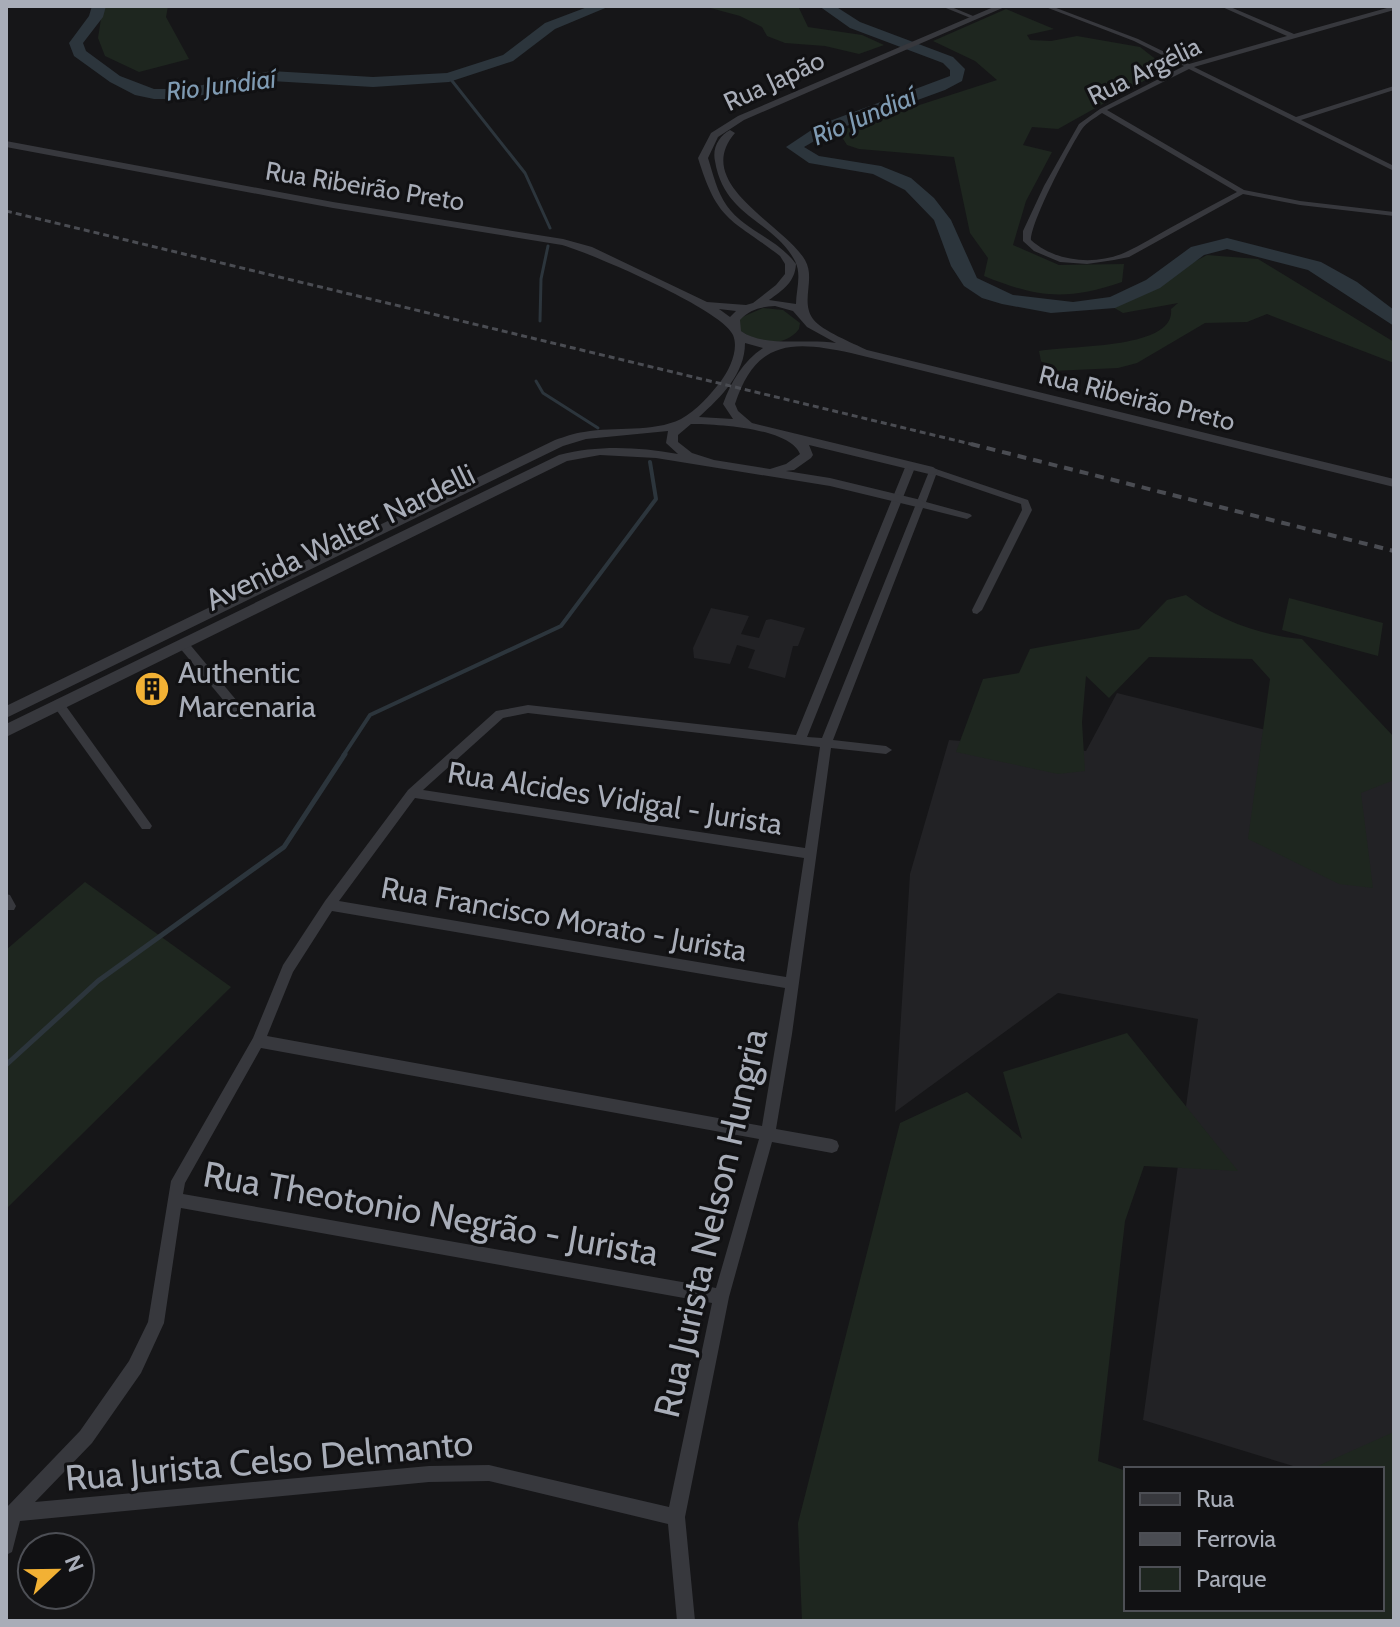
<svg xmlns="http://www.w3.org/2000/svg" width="1400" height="1627" font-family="Cabin,sans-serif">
<rect width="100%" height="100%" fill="#161618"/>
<!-- built -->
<g fill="#222225">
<path d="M711,608l38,8 -8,18 18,4 7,-18 5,-1 34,9 -7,18h-5l-8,32 -37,-10 7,-18 -18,-5 -7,19 -36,-6 -1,-10z"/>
<path d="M1117,693l277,69v735l-12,-28h-79l-160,-49 55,-401 -140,-26 -163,119 15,-238 39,-134 137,11z"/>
</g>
<!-- green -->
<g fill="#1e261f">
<path d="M103,6h65l-2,11 23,42 -50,13 -34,-16 -7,-18z"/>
<path d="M703,6h95l10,21 54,8 22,10 -25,9 -34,-8 -40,-3 -18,-7 -5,-9 -22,-11z"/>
<path d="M1006,9l48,20 -27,6 3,5 21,1 26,-5 63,11 27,21 -109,61 -26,-2 -9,18 29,7 -26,49 -13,44 46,20 65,-1 -2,18c-56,19 -84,16 -138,-6l4,-18 -18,-25 -16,-76 -95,-8 -12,-4 -7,-11 8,-6 149,-48 -22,-19 -42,-20z"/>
<path d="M1207,255l51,4 136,83v21l-127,-49 -20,8 -42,1 -68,40 -19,5 -66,3 -11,-10 -2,-10c28,-6 137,-1 132,-42l7,-6 -55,10 -12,-7z"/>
<path d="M763,308l20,2 17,13 -1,6c-15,20 -43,14 -61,0l2,-11z"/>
<path d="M1186,595c32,25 76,41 116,44l92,98v43l-33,13 12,95 -34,-4 -91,-45 22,-160 -18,-20 -103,-2 -40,41 -23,-22 -4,46 3,49 -27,3 -102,-22 27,-73 36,-6 11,-24 109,-20 28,-29z"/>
<path d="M1289,598l94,25 -5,33 -96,-26z"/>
<path d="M85,882l146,105 -225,222v-259z"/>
<path d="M1127,1033l111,138 -94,-5 -19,55 -27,240 28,10v138h256v-140h-71l83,-37v189h-592l-4,-98 102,-400 67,-31 55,47 -19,-67z"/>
</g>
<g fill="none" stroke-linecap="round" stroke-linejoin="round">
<!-- stream-far2 -->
<g stroke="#2c353c" stroke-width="3">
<path d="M449,77l76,96 25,55"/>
<path d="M540,321l1,-42 7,-33"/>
<path d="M536,381l7,12 55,35"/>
</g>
<!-- stream-far1 -->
<path stroke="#2c353c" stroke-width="4" d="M343,756l27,-41 191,-89 95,-127 -6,-37"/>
<!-- stream -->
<path stroke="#2c353c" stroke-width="5" d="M6,1065l92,-84 186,-134 61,-93"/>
<!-- river -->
<g fill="#2c353c" fill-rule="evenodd">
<path d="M92,6h14l-3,11 -20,26 3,8 34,25 34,13h29l88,-18 102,6 74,-4 56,-18 42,-32 45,-17h20l-55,23 -42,32 -64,21 -76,5 -102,-6 -88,18h-29l-19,-4 -25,-13 -36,-26 -5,-13 20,-27z"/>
<path d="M819,6h16l25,16 93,35 12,12 -3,12 -17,9 -115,42 -26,15 15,9 62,10 30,12 23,20 17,22 26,58 36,17 60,7 37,-5 36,-17 45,-33 36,-9 94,24 36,20 37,28v16l-86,-56 -81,-21 -23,6 -44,33 -45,20 -64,5 -49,-9 -20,-6 -18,-12 -13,-20 -17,-46 -29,-30 -32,-16 -64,-11 -23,-16 33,-22 131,-49v-6l-7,-7 -93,-35z"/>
</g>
<!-- minor -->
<g fill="#37383d" fill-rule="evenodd">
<path d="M941,6h8l29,12 -5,1z"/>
<path d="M1043,6h8l87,33 51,25 98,-28 -67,-30h8l66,28 100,-28v4l-200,57 102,50 98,-31v4l-93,30 93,46v5l-205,-102 -82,41 137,80 56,11 94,11v4l-94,-11 -57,-11 -114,63 -15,3 -27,4 -27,-2 -26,-11 -11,-10v-10l21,-45 35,-62 21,-15 84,-43 -50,-25zM1102,113l135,79c-23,12 -45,24 -67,36 -15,8 -29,17 -44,24 -30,14 -71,10 -95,-12 0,-19 39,-93 51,-111 5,-7 13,-11 20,-16z"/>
<path d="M911,462l5,3 -109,272 15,1 108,-269h6l92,31 4,10 -50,100 -5,4 -4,-1 -1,-3 50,-100 -1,-6 -85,-29 -10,27 44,12 2,2 -5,3 -44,-11 -90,232 53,6 6,4 -6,4 -55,-6 -39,286 -16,95 56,10 5,2 2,5 -2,5 -5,2 -60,-11 -43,155 -44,220 10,104h-18l-9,-97 -179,-43 -60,1 -409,39 -8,31 -6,3 1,-48 73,-76 49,-70 19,-39 23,-141 82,-143 30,-73 42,-64 83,-111 88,-79 32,-6 268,30 110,-270zM528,713l292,34 -15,101 -382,-58 80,-72zM415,798l389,60 -18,119 -447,-76zM332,911l453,77 -23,138 -495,-90 26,-64zM261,1048l498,91 -43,149 -533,-94 2,-11zM181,1208l531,95 -43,204 -180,-42 -60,1 -394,36 57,-59 49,-70 23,-50z"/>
<path d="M183,640l4,1 60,72 2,3 -2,3h-8l-60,-72 -1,-3z"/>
<path d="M59,701l4,1 87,121 2,3 -2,3h-8l-87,-121 -2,-3z"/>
<path d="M6,894l4,1 6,11 -2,4h-8z"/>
</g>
<!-- tertiary -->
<path fill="#37383d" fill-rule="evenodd" d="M996,6h11l-263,114 -26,17 -10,21c5,16 9,34 19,48 18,25 51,33 69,58 -1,18 -13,26 -27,36l27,4c0,-14 6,-29 -1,-43 -22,-41 -71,-44 -80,-100 -3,-13 4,-25 15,-31l5,3c-44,51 49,91 70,127 11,19 -5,41 8,59 9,12 40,24 54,31l527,129v8l-543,-134c-59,-13 -95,-13 -116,51l3,7 14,12 181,44 6,4 -6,4 -124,-30 4,10 -2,3 -17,12 -8,1 44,7 91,22 6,4 -1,3 -5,1 -91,-22 -174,-28 -56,-3 -33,6 -561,276v-13l553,-269c40,-10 78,-8 119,-1l-12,-11 2,-12 -82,8 -23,7 -557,272v-12l549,-266c9,-3 19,-7 29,-8 32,-6 68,1 97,-13 15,-8 30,-25 40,-38 9,-12 18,-32 12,-46 -10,-25 -140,-81 -171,-90l-229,-37 -327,-61v-6l327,61 230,37 29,8 115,55 39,3 7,-2 23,-18 9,-11v-10l-5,-8c-49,-38 -62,-33 -82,-98l13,-25 27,-17zM775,306l18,5 14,16 29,16c-29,-5 -72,5 -95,-12l-1,-11c10,-11 21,-13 35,-14zM719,309l17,2 -6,6zM745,343l18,5c-20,13 -32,34 -40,56l10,15 -34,-2c22,-20 46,-43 46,-74zM691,424c25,0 99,4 109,30l-14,10 -16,5 -56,-9 -22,-7 -14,-11v-7z"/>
<!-- rail-far1 -->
<path stroke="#4a4c52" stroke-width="3" stroke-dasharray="6 4" stroke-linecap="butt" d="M6,211l973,235"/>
<!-- rail -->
<path stroke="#4a4c52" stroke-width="4" stroke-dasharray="9 7" stroke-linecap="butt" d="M971,444l423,107"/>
</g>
<!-- icons -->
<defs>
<g id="building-disc" transform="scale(1.8)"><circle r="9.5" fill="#f2b134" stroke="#111113"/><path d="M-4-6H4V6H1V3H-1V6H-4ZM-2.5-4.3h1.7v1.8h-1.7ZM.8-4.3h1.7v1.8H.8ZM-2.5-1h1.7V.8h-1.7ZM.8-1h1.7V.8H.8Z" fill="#111"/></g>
</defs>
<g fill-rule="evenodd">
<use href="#building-disc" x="152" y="689"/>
</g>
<g text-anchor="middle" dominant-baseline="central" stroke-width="6" stroke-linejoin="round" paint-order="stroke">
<!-- far-street labels -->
<g font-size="26" fill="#a8adb8" stroke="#111113">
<text transform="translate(1144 71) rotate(-26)">Rua Argélia</text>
<text transform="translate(774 81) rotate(-25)">Rua Japão</text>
<text transform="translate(365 186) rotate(9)">Rua Ribeirão Preto</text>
<text transform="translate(1137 398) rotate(14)">Rua Ribeirão Preto</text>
</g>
<!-- far-water labels -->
<g font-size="26" font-style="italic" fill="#7f9bb3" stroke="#111113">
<text transform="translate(221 85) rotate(-7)">Rio Jundiaí</text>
<text transform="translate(864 116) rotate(-23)">Rio Jundiaí</text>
</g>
<!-- street labels -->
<g font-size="30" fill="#a8adb8" stroke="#111113">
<text transform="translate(340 537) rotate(-26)">Avenida Walter Nardelli</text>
<text transform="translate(615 798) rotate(9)">Rua Alcides Vidigal - Jurista</text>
<text transform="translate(564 919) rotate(10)">Rua Francisco Morato - Jurista</text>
</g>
<!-- poi labels -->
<g font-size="30" fill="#a8adb8" stroke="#111113" text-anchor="start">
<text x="178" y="672">Authentic<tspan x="178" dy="34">Marcenaria</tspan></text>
</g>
<!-- near-street labels -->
<g font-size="36" fill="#a8adb8" stroke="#111113">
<text transform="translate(431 1213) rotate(10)">Rua Theotonio Negrão - Jurista</text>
<text transform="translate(710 1223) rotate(-77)">Rua Jurista Nelson Hungria</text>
<text transform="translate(269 1460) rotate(-5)">Rua Jurista Celso Delmanto</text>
</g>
</g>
<!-- border -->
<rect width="1400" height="1627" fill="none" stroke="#a8adb8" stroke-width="16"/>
<!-- legend -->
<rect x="1124" y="1467" width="260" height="144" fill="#111113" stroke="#4d4f55" stroke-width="2"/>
<rect x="1140" y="1493" width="40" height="12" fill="#37383d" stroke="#4d4f55" stroke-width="2"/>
<text x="1196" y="1507" font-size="24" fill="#a8adb8">Rua</text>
<rect x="1140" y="1533" width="40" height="12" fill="#4a4c52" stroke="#4d4f55" stroke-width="2"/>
<text x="1196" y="1547" font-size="24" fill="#a8adb8">Ferrovia</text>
<rect x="1140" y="1567" width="40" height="24" fill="#1e261f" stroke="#4d4f55" stroke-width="2"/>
<text x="1196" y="1587" font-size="24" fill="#a8adb8">Parque</text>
<!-- north arrow -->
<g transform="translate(56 1571) rotate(68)"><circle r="38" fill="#111113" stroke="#4d4f55" stroke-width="2"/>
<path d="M0-6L14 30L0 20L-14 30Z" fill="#f2b134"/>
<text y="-12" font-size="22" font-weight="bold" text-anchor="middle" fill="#a8adb8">N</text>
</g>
</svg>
